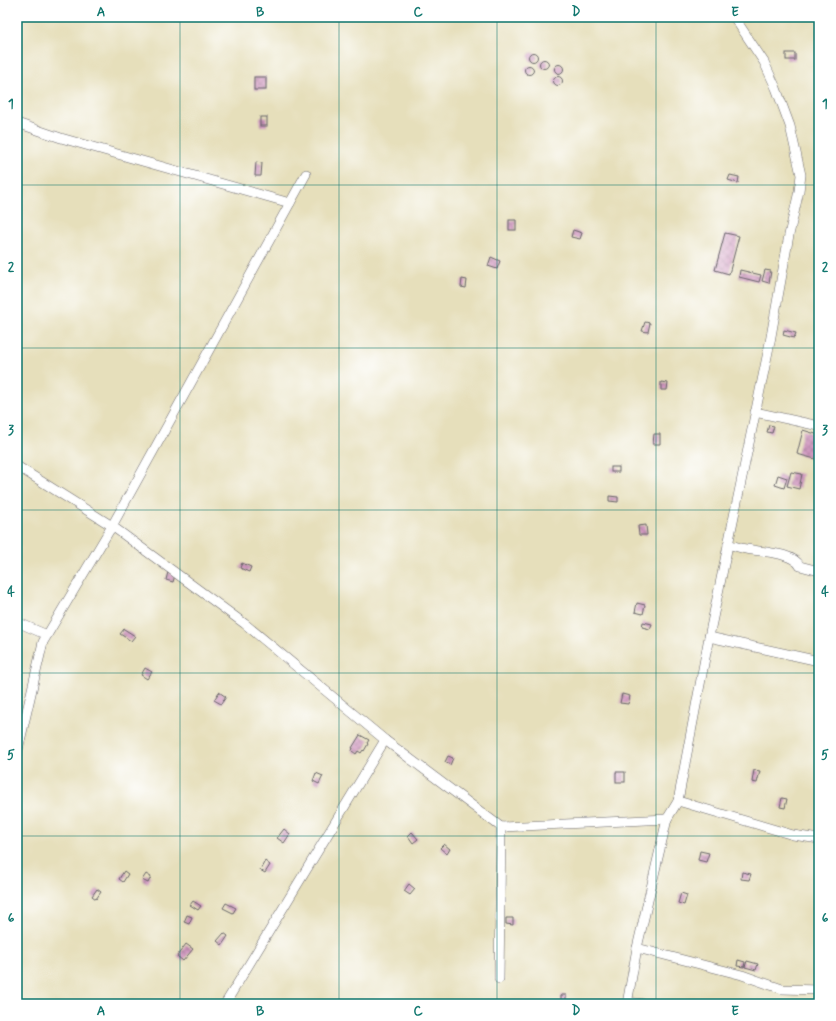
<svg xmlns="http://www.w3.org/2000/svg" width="836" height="1021" font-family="Mynerve,sans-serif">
<defs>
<pattern id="building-cross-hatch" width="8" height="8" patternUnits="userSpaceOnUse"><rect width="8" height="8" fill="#d098bf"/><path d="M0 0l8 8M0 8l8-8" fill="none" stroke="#a87c9c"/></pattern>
</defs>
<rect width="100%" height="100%" fill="#fff"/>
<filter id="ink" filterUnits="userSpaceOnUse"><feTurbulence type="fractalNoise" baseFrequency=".025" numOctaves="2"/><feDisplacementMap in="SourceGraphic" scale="8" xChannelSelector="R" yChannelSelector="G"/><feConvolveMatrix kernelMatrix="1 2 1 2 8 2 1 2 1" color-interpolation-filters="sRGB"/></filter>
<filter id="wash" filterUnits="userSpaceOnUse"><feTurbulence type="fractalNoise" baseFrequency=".012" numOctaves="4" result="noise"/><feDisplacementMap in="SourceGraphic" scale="16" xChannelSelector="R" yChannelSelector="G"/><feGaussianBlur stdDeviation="0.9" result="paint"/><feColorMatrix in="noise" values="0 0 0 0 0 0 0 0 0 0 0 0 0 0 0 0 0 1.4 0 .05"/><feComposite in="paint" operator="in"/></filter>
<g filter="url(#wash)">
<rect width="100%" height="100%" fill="#e6dfbb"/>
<g id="blocks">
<!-- building -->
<g fill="url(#building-cross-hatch)">
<circle cx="533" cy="57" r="4.5"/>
<rect x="786" y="53" width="9" height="7"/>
<circle cx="544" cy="64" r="4.5"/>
<circle cx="559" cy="69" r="4.5"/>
<circle cx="529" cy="70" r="4.5"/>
<circle cx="558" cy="81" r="4.5"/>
<rect x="254" y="77" width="12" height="13"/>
<rect x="260" y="117" width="7" height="9"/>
<path d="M256,162l6,1 -1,13h-6z"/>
<path d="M730,175l9,2 -1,6 -10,-3z"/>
<rect x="509" y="220" width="7" height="10"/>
<path d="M573,230l9,3 -2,6 -9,-2z"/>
<path d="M725,233l14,3 -10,38 -14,-4z"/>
<path d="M491,257l9,4 -3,8 -9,-3z"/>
<path d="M740,270l21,5 -2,7 -20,-5z"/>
<path d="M765,270l6,1 -2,12 -7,-2z"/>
<path d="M462,279l5,1 -1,8 -5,-1z"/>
<path d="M645,322l5,1 -2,9 -6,-1z"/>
<path d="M784,330l12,3 -2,5 -11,-3z"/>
<path d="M661,382l7,1 -1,7h-6z"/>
<path d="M769,425l5,1 -2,7 -5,-1z"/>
<path d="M803,430l16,5v25l-22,-6z"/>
<path d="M654,434h6v10h-7z"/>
<rect x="611" y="467" width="8" height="5"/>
<path d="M791,472l11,2 -3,15 -12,-3z"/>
<path d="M778,475l9,3 -3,10 -9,-3z"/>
<path d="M609,496l9,1v5l-9,-1z"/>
<path d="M646,525l1,10h-8l-1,-9z"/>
<path d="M242,563l9,4 -2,5 -9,-4z"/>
<path d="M168,572l7,3 -2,7 -7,-2z"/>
<path d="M637,603l8,2 -2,9 -8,-2z"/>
<path d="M643,622l9,2 -2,5 -8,-2z"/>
<path d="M124,629l11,7 -4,5 -11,-7z"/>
<path d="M145,668l7,4 -5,7 -6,-4z"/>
<path d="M219,692l7,5 -5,7 -7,-4z"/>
<path d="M622,694l8,2 -2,8 -8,-1z"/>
<path d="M360,735l9,5 -2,3 1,1 -4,7 -1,-1 -2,3 -3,-2 -2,3 -4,-3 1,-3h-1z"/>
<path d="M448,756l5,2 -3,7 -5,-3z"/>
<path d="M754,770l6,1 -3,12 -5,-1z"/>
<rect x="616" y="772" width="9" height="10"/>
<path d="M316,773l7,3 -4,8 -6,-3z"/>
<path d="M782,798l5,1 -2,9 -5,-1z"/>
<path d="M284,829l6,5 -6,9 -7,-5z"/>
<path d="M412,832l6,7 -5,4 -5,-7z"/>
<path d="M444,844l6,5 -3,5 -7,-6z"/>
<path d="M700,851l9,2 -3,9 -8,-2z"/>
<path d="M265,861l5,4 -5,8 -5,-3z"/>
<path d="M124,871l4,3 -5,8 -4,-3z"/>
<path d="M742,872l9,2 -2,6 -8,-1z"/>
<path d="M146,874l5,3 -3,6 -6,-3z"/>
<path d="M409,884l6,5 -5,6 -6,-4z"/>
<path d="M97,889l4,3 -5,7 -4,-3z"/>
<path d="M681,893l6,2 -3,10 -6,-2z"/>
<path d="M193,901l8,5 -3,4 -8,-5z"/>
<path d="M226,903l10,5 -3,5 -10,-5z"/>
<path d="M187,915l5,2 -3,7 -5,-2z"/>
<path d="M506,918h7v7l-7,-1z"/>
<path d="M224,933l4,3 -6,9 -5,-4z"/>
<path d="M186,944l7,5 -10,12 -6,-5z"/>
<path d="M738,960l7,2 -1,5 -7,-1z"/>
<path d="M747,961l11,3 -2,6 -11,-3z"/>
<path d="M561,995h5v8l-5,-1z"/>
</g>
</g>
</g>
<g filter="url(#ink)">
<use href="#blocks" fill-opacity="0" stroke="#676468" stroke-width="1"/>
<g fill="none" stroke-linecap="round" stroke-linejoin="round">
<!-- minor casing -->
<g stroke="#676468" stroke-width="10">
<g id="minor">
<path d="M17,123l44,15 229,65"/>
<path d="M755,412l64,14"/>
<path d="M17,466l95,60 133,98 140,116 116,87 166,-8"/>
<path d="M728,544c6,2 12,4 18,5 14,3 47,3 54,17l19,5"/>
<path d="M17,622l30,13"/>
<path d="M709,637l110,24"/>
<path d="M17,754l26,-112 69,-116 194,-352"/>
<path d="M678,801l115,34 26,4"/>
<path d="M637,948l105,27 40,14 37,1"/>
<path d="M499,979l2,-152"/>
<path d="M628,1002l16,2"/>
<path d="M225,1004l160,-264"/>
<path d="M627,1004l10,-56 30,-129 11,-18 31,-164 61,-295 19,-107 10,-44 2,-16 -11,-49 -14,-38 -12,-26 -30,-45"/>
</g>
</g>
<!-- minor -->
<use href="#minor" stroke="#fff" stroke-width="9"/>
</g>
</g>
<!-- grid -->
<path fill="none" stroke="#0f766e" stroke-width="1" stroke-opacity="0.55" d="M180,17v987M339,17v987M497,17v987M656,17v987M17,185h802M17,348h802M17,510h802M17,673h802M17,836h802"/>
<!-- margin -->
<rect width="836" height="1021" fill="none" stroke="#fff" stroke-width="44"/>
<rect x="22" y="22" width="792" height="977" fill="none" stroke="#0f766e" stroke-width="1.5"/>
<g font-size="13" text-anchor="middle" font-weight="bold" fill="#0f766e">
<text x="101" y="16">A</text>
<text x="260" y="16">B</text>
<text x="418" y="16">C</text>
<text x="576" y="16">D</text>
<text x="735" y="16">E</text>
<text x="11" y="108">1</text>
<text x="825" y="108">1</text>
<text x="11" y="271">2</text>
<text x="825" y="271">2</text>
<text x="11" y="434">3</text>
<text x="825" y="434">3</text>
<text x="11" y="596">4</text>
<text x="825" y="596">4</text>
<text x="11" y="759">5</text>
<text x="825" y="759">5</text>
<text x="11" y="922">6</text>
<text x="825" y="922">6</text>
<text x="101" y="1015">A</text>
<text x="260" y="1015">B</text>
<text x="418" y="1015">C</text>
<text x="576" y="1015">D</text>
<text x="735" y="1015">E</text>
</g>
</svg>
